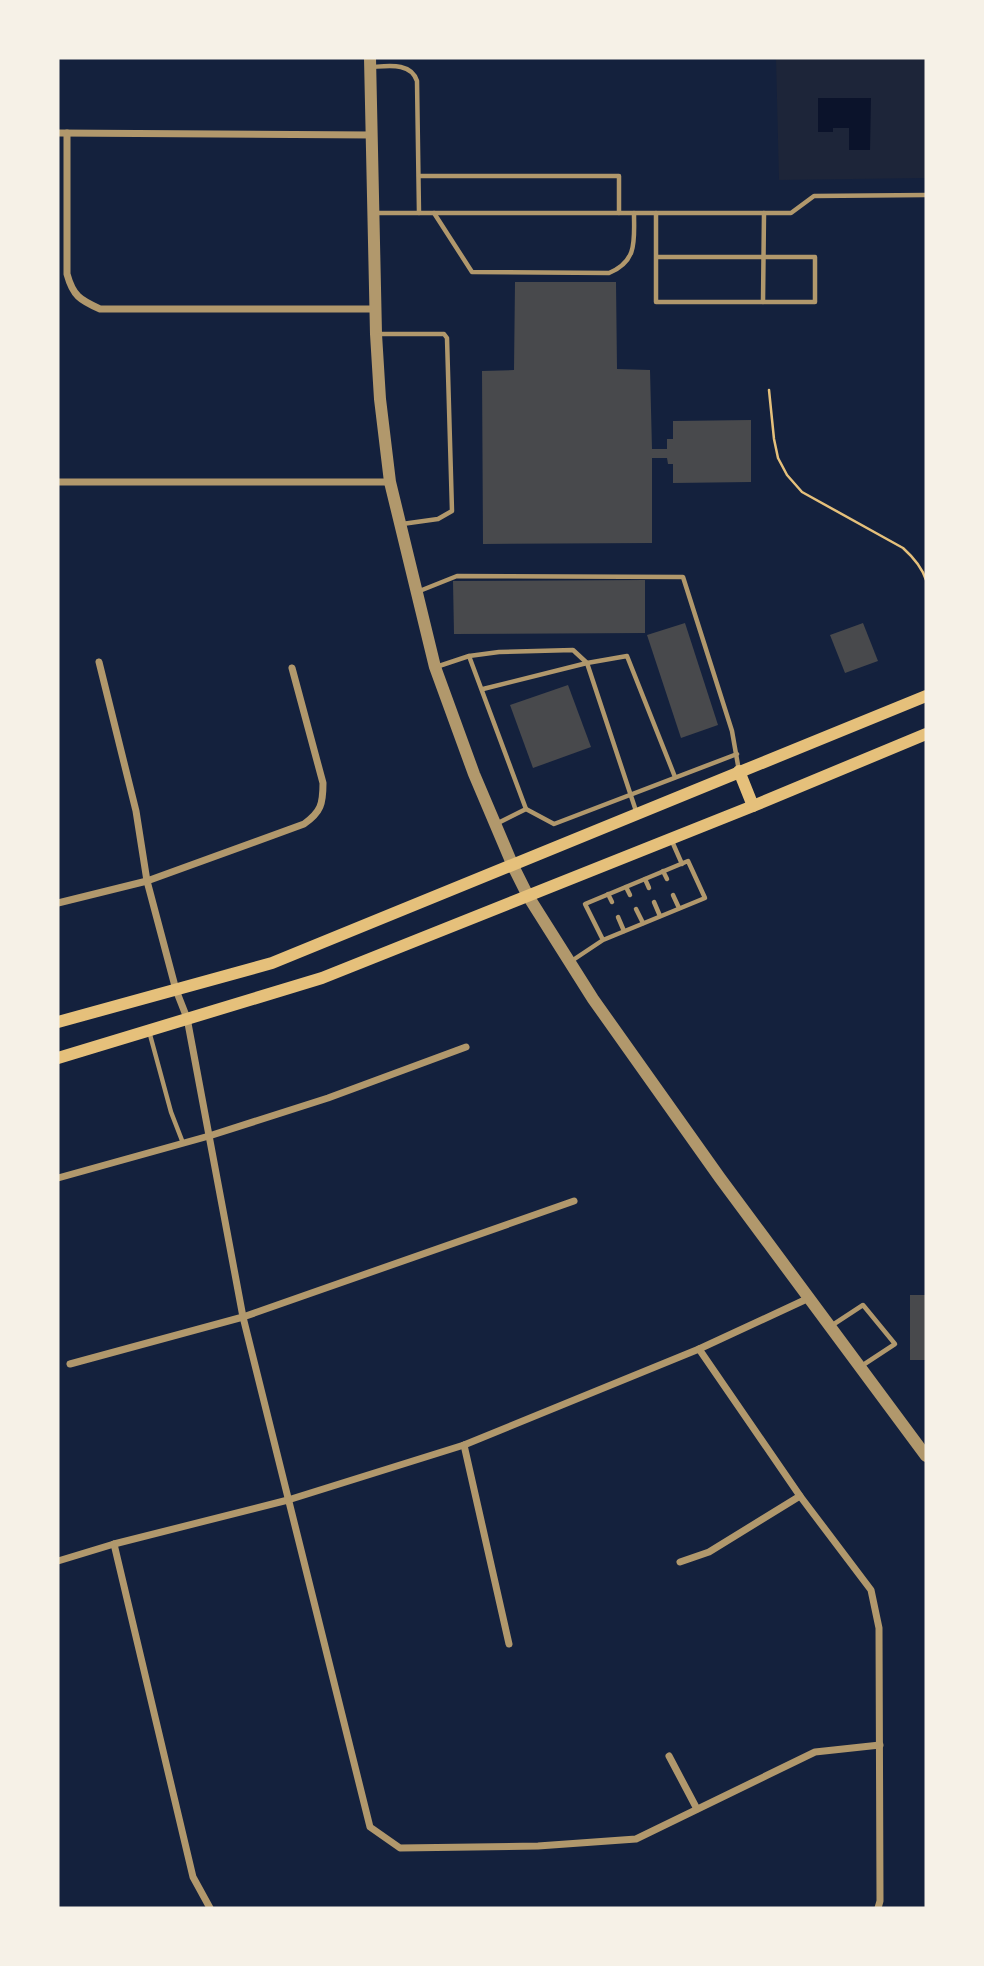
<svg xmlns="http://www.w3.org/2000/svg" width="984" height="1966" font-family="'DM Sans',sans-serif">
<rect width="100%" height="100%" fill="#14213d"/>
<!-- green -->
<path fill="#1d2539" d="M776,58h150v120l-147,2z"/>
<!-- water -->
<path fill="#0b132b" d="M818,98h53l-1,52h-21v-22h-16v4h-15z"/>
<!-- building -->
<g fill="#48494c">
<path d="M515,282h101l1,87 33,1 2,79h15v-10h6v-18l78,-1v62l-78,1v-19h-5l-1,-6h-15v85l-169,1 -1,-173 32,-1z"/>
<path d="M645,580v53l-191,1 -1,-53z"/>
<path d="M685,623l33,102 -37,13 -34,-103z"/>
<path d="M863,623l15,38 -33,12 -15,-38z"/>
<path d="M568,685l23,62 -58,21 -23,-63z"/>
<rect x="910" y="1295" width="16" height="65"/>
</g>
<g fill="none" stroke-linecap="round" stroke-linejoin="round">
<!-- path -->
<path stroke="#e5c07b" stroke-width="2.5" d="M769,390l5,49 4,19 9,17 15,17 101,56c10,9 19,19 23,32"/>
<!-- service -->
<g stroke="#b1986c" stroke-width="4.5">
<path d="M372,67c16,-1 39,-5 45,14l2,132"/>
<path d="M419,176h200v37"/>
<path d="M377,213h414l23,-17 112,-1"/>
<path d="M434,213l38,59 137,1c29,-12 25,-33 25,-60"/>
<path d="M656,213v89h159v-45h-158"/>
<path d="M763,302l1,-89"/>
<path d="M379,334h65l3,4 5,173 -14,8 -36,5"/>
<path d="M417,592l40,-16 226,1 49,154 7,40"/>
<path d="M469,656l57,153 -30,15"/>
<path d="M436,667l33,-11 30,-4 74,-2 14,13 50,151"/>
<path d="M483,689l104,-26 40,-7 48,121"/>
<path d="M526,809l28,15 183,-70"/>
<path d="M671,839l11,25"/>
<path d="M663,871l4,8"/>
<path d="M645,879l4,9"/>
<path d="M626,887l4,8"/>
<path d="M608,894l4,8"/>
<path d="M673,895l6,13"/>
<path d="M654,902l6,14"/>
<path d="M636,909l7,14"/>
<path d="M618,917l6,14"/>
<path d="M570,962l33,-22 102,-42 -17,-37 -103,43 18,36"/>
<path d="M149,1031l22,81 12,31"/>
<path d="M831,1326l32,-21 32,39 -35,23"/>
</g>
<!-- minor -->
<g stroke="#b1986c" stroke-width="7">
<path d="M58,133l314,2"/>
<path d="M67,133v141c6,22 13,26 33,35h275"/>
<path d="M58,482h332"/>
<path d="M99,662l37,149 11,70 29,109 11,28 56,299 127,510 30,21 138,-2 98,-7 179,-87 65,-7"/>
<path d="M58,903l89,-22 157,-57c17,-12 19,-20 19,-41l-31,-115"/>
<path d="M58,1178l151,-42 119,-38 138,-51"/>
<path d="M699,1349l101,147 71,94 8,38 1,273 -2,7"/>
<path d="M70,1364l173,-47 331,-116"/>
<path d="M464,1445l45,199"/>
<path d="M114,1544l79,333 17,31"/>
<path d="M58,1561l56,-17 174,-44 176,-55 235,-96 110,-51"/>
<path d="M680,1562l29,-10 91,-56"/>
<path d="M669,1756l28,53"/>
</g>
<!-- tertiary -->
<path stroke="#b1986c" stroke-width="12" d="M370,58l6,276 4,65 10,83 45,185 39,107 39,92 15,30 65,103 127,179 206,278"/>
<!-- secondary -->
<g stroke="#e5c07b" stroke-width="12">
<path d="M739,771l14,35"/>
<path d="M58,1022l214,-59 654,-267"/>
<path d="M58,1058l264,-80 431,-172 173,-72"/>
</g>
</g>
<!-- border -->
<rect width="984" height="1966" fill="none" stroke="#f6f1e7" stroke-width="119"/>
</svg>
